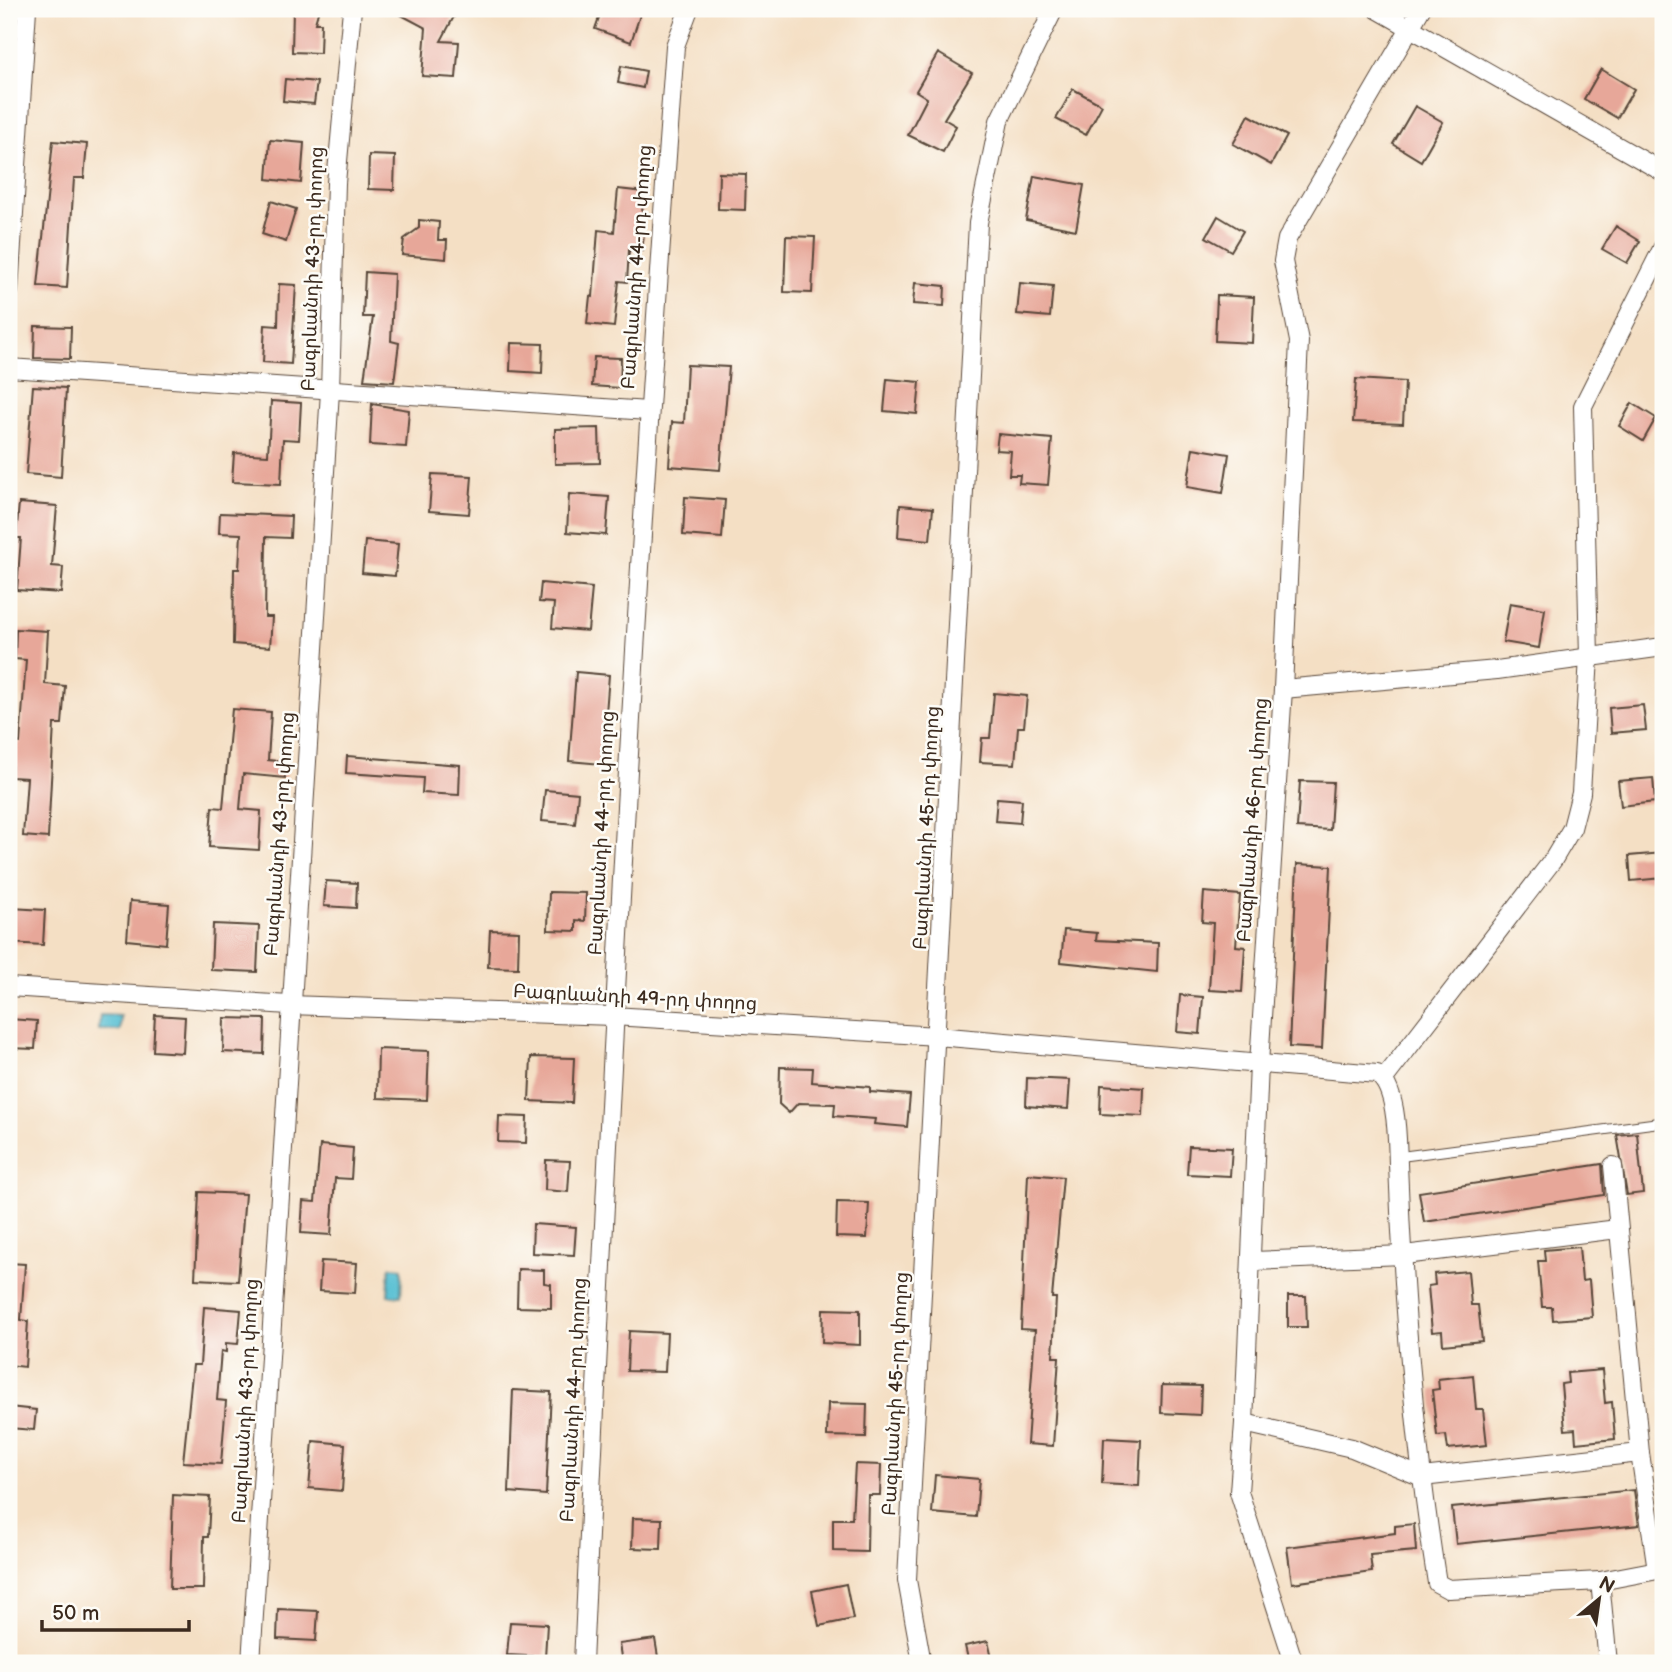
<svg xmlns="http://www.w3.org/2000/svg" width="1672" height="1672" font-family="'Balsamiq Sans','Noto Sans Armenian',sans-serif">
<rect width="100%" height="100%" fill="#fdfcf7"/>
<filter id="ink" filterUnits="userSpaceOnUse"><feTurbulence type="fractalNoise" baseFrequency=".0143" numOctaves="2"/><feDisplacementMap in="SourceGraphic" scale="14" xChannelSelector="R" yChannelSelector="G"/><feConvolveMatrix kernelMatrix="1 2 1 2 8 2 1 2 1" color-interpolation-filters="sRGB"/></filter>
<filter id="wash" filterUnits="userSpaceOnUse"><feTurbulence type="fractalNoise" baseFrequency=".00686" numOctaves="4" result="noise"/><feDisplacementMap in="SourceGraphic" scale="28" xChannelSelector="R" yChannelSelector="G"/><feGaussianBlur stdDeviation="1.57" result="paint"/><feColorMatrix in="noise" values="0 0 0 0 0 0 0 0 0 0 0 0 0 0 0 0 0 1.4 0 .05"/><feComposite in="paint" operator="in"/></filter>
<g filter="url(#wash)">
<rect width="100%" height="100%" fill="#f4dfc4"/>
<!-- water -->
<g fill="#56bfd3" stroke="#487478" stroke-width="2">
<path d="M100,1015l21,1 -1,15 -21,-1z"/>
<path d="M390,1267l12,1 -1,28 -13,-1z"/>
</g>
<g id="blocks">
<!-- building -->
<g fill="#e7a799">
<path d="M293,9h26l-4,14h6l-1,30 -28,-1z"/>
<path d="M390,9h68l-17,32 18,1 -3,36 -34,-2 4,-48z"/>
<path d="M602,9h40l-11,33 -36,-13z"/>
<path d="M938,53l34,20 -28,46 12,7 -13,26 -35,-17 19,-37 -11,-7z"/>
<path d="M621,66l25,5 -3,17 -25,-5z"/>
<path d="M1601,69l33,20 -17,29 -33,-19z"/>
<path d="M285,79l32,3 -3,22 -31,-3z"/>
<path d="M1073,89l29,16 -16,30 -30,-16z"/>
<path d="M1415,106l28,16 -22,39 -28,-17z"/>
<path d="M1249,115l38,21 -16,29 -38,-21z"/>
<path d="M270,140l34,3 -3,40 -34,-4z"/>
<path d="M53,141l34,3 -3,34h-10l-7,110 -29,-2z"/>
<path d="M369,155l26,1 -1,34 -26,-1z"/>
<path d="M719,173l27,1 -1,36 -27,-1z"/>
<path d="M1034,176l50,9 -8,45 -50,-10z"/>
<path d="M618,189l26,3 -4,42h4l-2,17 -13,-1 -2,32 -8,-1 -5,46 -27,-3 3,-28 3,1 5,-67 16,2z"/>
<path d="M271,201l25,8 -10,33 -24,-8z"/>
<path d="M1218,216l25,15 -12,20 -25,-14z"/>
<path d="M419,220l20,2 -1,18h9l-1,19 -44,-4 2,-16 15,-11z"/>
<path d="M1616,226l24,15 -13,22 -25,-14z"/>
<path d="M786,236l29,1 -3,56 -28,-1z"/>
<path d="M365,272l29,2 -3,67 8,2 -5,39 -30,-2 9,-63h-10z"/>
<path d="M915,283l30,3 -1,20 -31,-2z"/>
<path d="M1020,283l33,3 -3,31 -33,-3z"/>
<path d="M279,284l17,1 -5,79 -28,-2 2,-37 13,1z"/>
<path d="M1217,295l37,2 -2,46 -37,-2z"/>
<path d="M35,326l36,1 -1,32 -36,-1z"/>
<path d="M511,343l32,1 -1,29 -32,-2z"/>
<path d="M594,357l27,1 -1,30 -28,-2z"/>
<path d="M687,365l42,2 -9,103 -51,-4 3,-44 12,1z"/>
<path d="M887,379l33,3 -3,32 -33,-3z"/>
<path d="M1356,379l49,3 -2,42 -50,-2z"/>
<path d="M33,386l33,2 -5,89 -35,-3z"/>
<path d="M271,401l30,2 -2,37 -16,-1 -2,45 -49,-2 2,-29 34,2z"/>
<path d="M1632,403l24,15 -13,23 -24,-15z"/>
<path d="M372,404l37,6 -3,37 -36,-2z"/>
<path d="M599,428l1,35 -45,1v-35z"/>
<path d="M998,434l54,5 -4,46 -29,-2 1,-8h-11l2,-24 -15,-1z"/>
<path d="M1193,448l36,6 -6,39 -36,-6z"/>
<path d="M432,474l40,2 -3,38 -40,-3z"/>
<path d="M569,494l40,3 -3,38 -39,-3z"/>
<path d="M685,497l40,3 -3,38 -39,-3z"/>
<path d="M19,503l38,3 -5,60 11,1 -2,26 -44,-3 4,-52h-5z"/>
<path d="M900,505l33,3 -3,32 -32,-3z"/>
<path d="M220,513l71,3 -1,22 -24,-1 -1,80h7l-2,30 -37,-3 1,-75h5l2,-35 -22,-1z"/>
<path d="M365,541l33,3 -3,32 -33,-3z"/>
<path d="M541,583l51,5 -4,43 -36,-3 2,-25 -15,-1z"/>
<path d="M1510,603l35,6 -6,39 -36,-6z"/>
<path d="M16,629l32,2 -3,53 20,2 -3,38h-8l-6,114 -25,-2 4,-58 -16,-1 1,-35 8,1 6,-83 -11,-1z"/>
<path d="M576,672l33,3 -7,89 -33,-3z"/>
<path d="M994,693l33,3 -3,31h-6l-3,37 -35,-2 2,-24h8z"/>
<path d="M1643,705l3,25 -35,3 -2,-25z"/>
<path d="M232,709l39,3 -3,48 18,2 -1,16 -42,-4 -3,35 21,2 -2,39 -50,-3 3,-40 11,1z"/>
<path d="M347,756l113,9 -1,30 -37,-2 1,-15 -77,-5z"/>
<path d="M1653,778l2,24 -34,4 -3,-25z"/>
<path d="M1300,781l33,1 -3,48 -33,-2z"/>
<path d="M545,790l33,3 -3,31 -33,-3z"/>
<path d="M997,798l25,2 -2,23 -25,-2z"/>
<path d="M1663,853v25l-32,3 -2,-25z"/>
<path d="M1297,864l34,2 -9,183 -33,-2z"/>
<path d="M326,881l31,2 -1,25 -32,-2z"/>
<path d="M549,892l37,1 -1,28 -9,-1v11l-28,-1z"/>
<path d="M1204,892l36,3 -4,51 9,1 -3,45 -33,-2 4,-67 -11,-1z"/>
<path d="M130,901l39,3 -3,40 -39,-4z"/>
<path d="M11,908l34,2 -2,35 -34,-2z"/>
<path d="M213,924l46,2 -2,46 -46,-2z"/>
<path d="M490,930l29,1 -1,37 -30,-1z"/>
<path d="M1064,930l33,3 -1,7 62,3 -1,29 -96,-10z"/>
<path d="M1180,995l23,2 -3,37 -23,-2z"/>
<path d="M155,1015l30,2 -2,36 -30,-2z"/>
<path d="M224,1018l41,1 -1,35 -41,-2z"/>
<path d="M9,1019l28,2 -2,28 -26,-1z"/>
<path d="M378,1049l51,2 -2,49 -50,-2z"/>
<path d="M531,1057l43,1 -2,45 -43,-2z"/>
<path d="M780,1067l33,1 -1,14 58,5v5l40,3 -3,32 -33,-3 1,-5 -41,-3 1,-12 -37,-1 -9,10 -10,-9z"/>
<path d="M1027,1078l43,2 -2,29 -42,-3z"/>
<path d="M1101,1085l43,3 -1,28 -43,-2z"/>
<path d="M499,1116l28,1 -1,26 -28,-1z"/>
<path d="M1637,1133l6,60 -16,2 -10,-60z"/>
<path d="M320,1145l33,3 -2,31 -16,-1 -4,57 -30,-2 2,-32 12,1z"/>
<path d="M1189,1146l43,2 -2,28 -43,-2z"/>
<path d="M546,1160l24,1 -2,31 -23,-2z"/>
<path d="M1602,1164l2,31 -180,27 -5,-30z"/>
<path d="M1028,1174l35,3 -11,121h4l-3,59h6l-6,89 -26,-2 8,-114 -14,-1z"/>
<path d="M199,1192l46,2 -7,87 -43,-2z"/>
<path d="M837,1202l32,1 -2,35 -31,-1z"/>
<path d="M533,1224l43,3 -2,28 -42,-2z"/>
<path d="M1579,1247l3,34 7,-1 3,37 -39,3 -1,-13h-10l-4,-46h7l-1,-11z"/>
<path d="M321,1261l36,2 -2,30 -36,-2z"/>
<path d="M9,1263l16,1 -4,56 7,1 -3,46 -16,-2z"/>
<path d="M518,1269l26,1v13l7,1v24l-34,-1z"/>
<path d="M1468,1271l3,34h7l4,36 -39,4 -1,-14 -10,1 -4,-46 7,-1 -1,-11z"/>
<path d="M1288,1296h18l1,31h-19z"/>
<path d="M204,1307l37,3 -3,34 -12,-1v9l-5,-1 -4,49 9,1 -5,63 -38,-2 10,-97h7z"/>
<path d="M823,1309l37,1v35l-38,-2z"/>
<path d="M629,1331l38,2 -2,39 -38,-1z"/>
<path d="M1602,1370l3,33 7,-1 3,37 -39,4 -1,-14 -10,1 -4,-46 7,-1 -1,-10z"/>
<path d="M1473,1375l3,34h7l4,36 -39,4 -2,-14 -9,1 -5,-46 7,-1 -1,-10z"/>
<path d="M1162,1385l39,1 -1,29 -39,-2z"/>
<path d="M513,1390l38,2 -5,103 -37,-3z"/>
<path d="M828,1403l39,1 -1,33 -39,-1z"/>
<path d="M9,1407l27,3 -2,20 -25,-2z"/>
<path d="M1104,1438l37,2 -2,46 -37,-2z"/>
<path d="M313,1441l32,3 -3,47 -33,-3z"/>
<path d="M855,1464l26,1 -1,30h-12l-1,57 -34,-1v-32h19z"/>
<path d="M935,1475l44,4 -3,38 -44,-4z"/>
<path d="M1634,1490l5,35 -183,19 -4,-36z"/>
<path d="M173,1495l37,2 -2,40h-4l-1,52h-33z"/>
<path d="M633,1518l29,1 -1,30 -29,-1z"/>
<path d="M1414,1524l2,27 -46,4 2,17 -80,11 -5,-36 108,-14v-7z"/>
<path d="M846,1584l7,35 -34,7 -7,-35z"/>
<path d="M278,1609l40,2 -2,30 -39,-2z"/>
<path d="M510,1622l37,2 -2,33 -38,-2z"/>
<path d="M655,1639l4,24h-37l-3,-19z"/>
<path d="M988,1641l5,22h-24l-4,-17z"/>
</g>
</g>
</g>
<g filter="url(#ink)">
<use href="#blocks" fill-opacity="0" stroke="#574537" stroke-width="2"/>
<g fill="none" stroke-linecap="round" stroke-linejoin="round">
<!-- service casing -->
<g stroke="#574537" stroke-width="11">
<path id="service" d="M1397,1157l266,-35"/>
</g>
<!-- minor casing -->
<g stroke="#574537" stroke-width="20">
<g id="minor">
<path d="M1377,9l286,163"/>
<path d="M9,291l18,-282"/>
<path d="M9,368l639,43"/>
<path d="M1283,689l214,-19 166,-23"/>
<path d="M9,987l280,18 324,11 324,20 440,38c21,14 20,67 21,90 5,140 17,281 39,419l11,6 152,-8"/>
<path d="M1384,1079l169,-219 19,-32 9,-35 8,-136 -6,-251 80,-159"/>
<path d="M1252,1261l152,-6 214,-26"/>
<path d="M1244,1423l108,25 70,29 218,-24 -27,-287"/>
<path d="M1640,1453l17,117"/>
<path d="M251,1663l79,-1272 6,-208 16,-174"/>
<path d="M583,1663c25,-539 52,-1079 92,-1617l14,-37"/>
<path d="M922,1663l-15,-83 71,-1357 21,-102 55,-112"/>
<path d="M1294,1663l-55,-171 5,-69 15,-359 24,-375 16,-348 -16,-80 4,-22 134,-230"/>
<path d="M1608,1663l-8,-82 63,-12"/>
</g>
</g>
<!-- service -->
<use href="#service" stroke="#fff" stroke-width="9"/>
<!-- minor -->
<use href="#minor" stroke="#fff" stroke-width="18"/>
</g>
</g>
<g text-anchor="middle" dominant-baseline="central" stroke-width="5" stroke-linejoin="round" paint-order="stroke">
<!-- street labels -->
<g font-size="19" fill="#3b2a1e" stroke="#fdfcf7">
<text transform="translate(637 267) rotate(-86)">Բագրևանդի 44-րդ փողոց</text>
<text transform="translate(313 269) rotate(-88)">Բագրևանդի 43-րդ փողոց</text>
<text transform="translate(1253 820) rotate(-86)">Բագրևանդի 46-րդ փողոց</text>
<text transform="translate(927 828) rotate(-87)">Բագրևանդի 45-րդ փողոց</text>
<text transform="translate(602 833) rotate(-87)">Բագրևանդի 44-րդ փողոց</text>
<text transform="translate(280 834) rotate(-86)">Բագրևանդի 43-րդ փողոց</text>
<text transform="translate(635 998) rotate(3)">Բագրևանդի 49-րդ փողոց</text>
<text transform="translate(896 1394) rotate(-87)">Բագրևանդի 45-րդ փողոց</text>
<text transform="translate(574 1400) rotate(-87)">Բագրևանդի 44-րդ փողոց</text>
<text transform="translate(246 1401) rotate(-87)">Բագրևանդի 43-րդ փողոց</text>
</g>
</g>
<!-- margin -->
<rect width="1672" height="1672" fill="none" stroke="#fdfcf7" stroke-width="35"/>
<!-- north arrow -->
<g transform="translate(1599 1599) rotate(29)" stroke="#fdfcf7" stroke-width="5" paint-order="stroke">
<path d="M0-5L12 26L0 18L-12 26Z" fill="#3b2a1e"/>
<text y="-10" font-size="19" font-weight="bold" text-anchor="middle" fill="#3b2a1e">N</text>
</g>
<!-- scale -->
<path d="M42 1620v10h147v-10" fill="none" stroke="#3b2a1e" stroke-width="3.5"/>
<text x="52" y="1620" font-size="21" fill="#3b2a1e" stroke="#fdfcf7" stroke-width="5" paint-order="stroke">50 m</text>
</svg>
